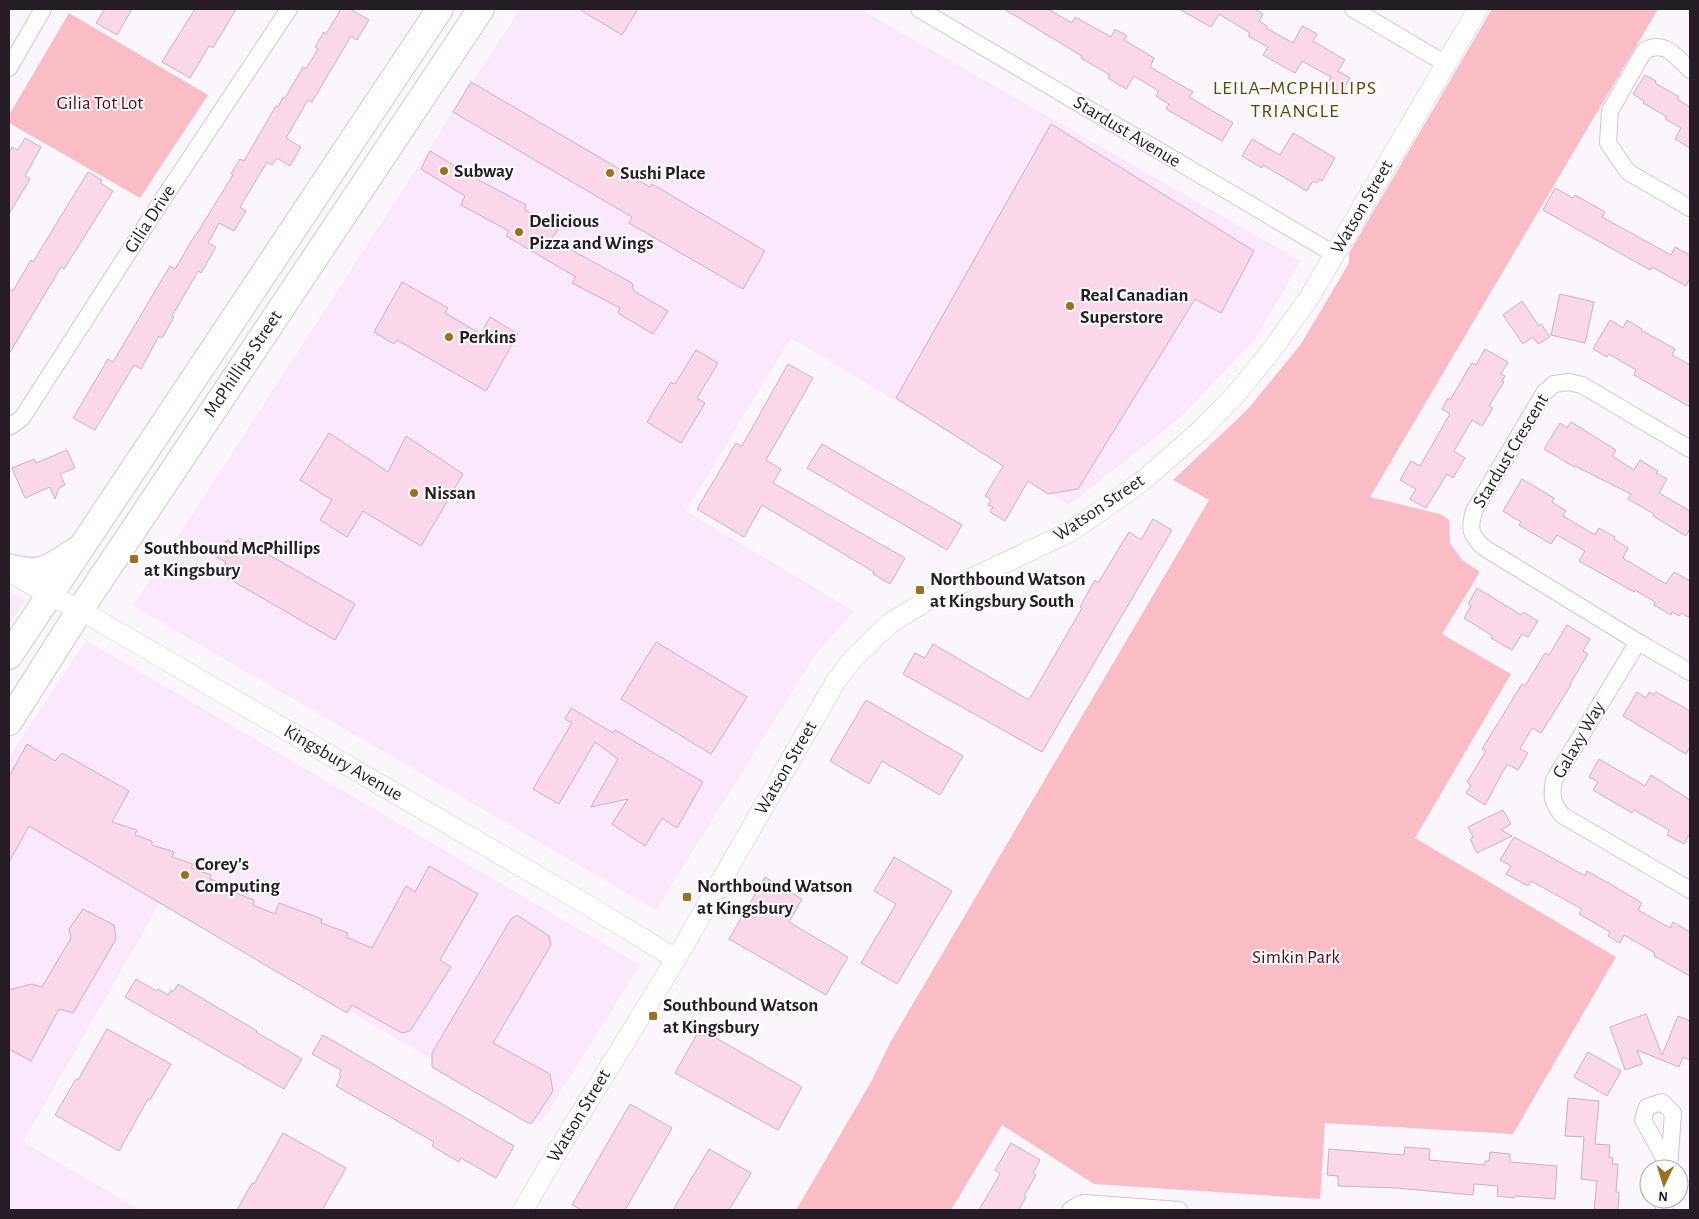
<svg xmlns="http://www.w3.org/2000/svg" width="1699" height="1219" font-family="'Alegreya Sans',sans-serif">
<rect width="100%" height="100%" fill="#fbf6fc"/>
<!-- built -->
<g fill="#fae8fd">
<path d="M520,9h340l441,252 -46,78 -73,77 -113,89 -278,-167 -105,173 168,100 -38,43 -160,256 -523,-304z"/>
<path d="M9,591l16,9 -16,24z"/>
<path d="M86,640l554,325 -99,158 -380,-222 -138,241 118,68h-132v-453z"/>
</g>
<!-- green -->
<g fill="#fabdc6">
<path d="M1492,9h166l-288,488 70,17 9,6 1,23 12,17 18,12 -38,62 69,40 -96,164 201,119 -103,177 -188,-11 -5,76 -226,-15 -92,-59 -51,85h-155l75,-128 20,-41 318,-541 -36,-20 74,-70 54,-66 48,-81v-10z"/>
<path d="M69,13l139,82 -68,103 -131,-75v-8z"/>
</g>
<!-- building -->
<g fill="#fad7e9" stroke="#d0afc0">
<path d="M105,9h27l-15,26 -21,-12z"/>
<path d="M195,9h41l-23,39 -4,-2 -19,32 -28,-16z"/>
<path d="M341,9h9l19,11 -12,20 -6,-4 -39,66 -4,-2 -22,38 15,9 -11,19 -13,-8 -5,7 -5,-3 -27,45 6,4 -12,20 -15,-8 -11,20 8,4 -15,26 -3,-2 -26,45 2,1 -12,21 -3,-2 -18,33 -7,-4 -39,65 -22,-12 35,-59 5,3 57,-96 5,3 20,-34h1l37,-60 -2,-1 9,-15 4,2 32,-55 2,1 5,-10 2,1 18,-31 3,2 12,-20 -3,-2 9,-15 2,2z"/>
<path d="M579,9h59l-16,26z"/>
<path d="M1004,9h44l24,14 3,-6 36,20 4,-8 12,7 -3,4 30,18 -4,9 43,25 -4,5 44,26 -11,18 -56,-32 3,-5 -13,-8 3,-5 -25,-15 -8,13 -18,-11 2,-3 -29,-17 1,-2z"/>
<path d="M1179,9h76l8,5 -4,7 8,5 -1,2 27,15 9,-17 15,8 -4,7 32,19 -7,11 12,7 -9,15 -15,-8 5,-8 -29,-16 -7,12 -32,-18 5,-8 -20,-11 2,-3 -31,-19 -8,13z"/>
<path d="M1645,75l11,6 -1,2 24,14 -2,2 13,8v41l-15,-9 6,-11 -16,-9 2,-2 -24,-14 1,-2 -11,-7z"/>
<path d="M471,82l179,105 2,-3 113,67 -22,38 -114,-66 3,-6 -179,-105z"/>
<path d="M1051,124l203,127 -33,62 -26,-14 -117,190 -30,5 -20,-13 -23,40 -15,-9 3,-5 -5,-2 3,-5 -6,-4 18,-30 -107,-68z"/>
<path d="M1293,133l42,25 -13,23 -3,-2 -2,4 -4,-2 -6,10 -44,-26 -1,3 -20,-12 10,-17 28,16z"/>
<path d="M25,138l16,9 -16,29 5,3 -21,35v-61l3,-6 6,3z"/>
<path d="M430,151l41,25 55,29 -1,5 33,20 -7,9 81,44 2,8 34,20 -15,23 -35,-21 2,-5 -48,-25 4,-6 -70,-41 3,-5 -48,-26 4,-9 -44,-27z"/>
<path d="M88,172l14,8 -2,3 13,8 -49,78 -3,-2 -52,87v-65l4,2 18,-31 2,2z"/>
<path d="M1555,188l18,10 2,-3 30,17 -3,5 69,38 4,-8 15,8v23l-4,8 -34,-19 -2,3 -107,-60z"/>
<path d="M402,282l46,26 -3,5 36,21 9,-17 28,17 -32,57 -89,-51 -3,4 -20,-12z"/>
<path d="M1560,294l34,8 -9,41 -34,-8z"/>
<path d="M1522,301l17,25 2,-2 9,13 -12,7 -5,-7 -10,7 -20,-29z"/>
<path d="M1610,320l13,8 4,-8 15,9 -1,1 34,19 -3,6 18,10v42l-56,-32 2,-5 -27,-16 -2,3 -14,-8z"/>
<path d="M1485,349l23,13 -7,12 4,2 -3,5 2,1 -15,24 4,2 -11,18 -10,-6 -18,31 11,7 -12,20 -6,-4 -21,34 -16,-9 6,-10 -16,-9 11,-19 9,5 30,-52 -8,-5 6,-11 2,2 22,-37 4,2z"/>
<path d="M696,350l22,13 -21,35 8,5 -24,40 -34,-21 24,-40 4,2z"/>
<path d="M788,364l25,14 -47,82 15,9 -8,14 132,75 -15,26 -17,-10 1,-2 -112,-67 -18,32 -47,-28 39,-66 6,3z"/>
<path d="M1571,422l45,28 -4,6 22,14 6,-10 18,11 -2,2 11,6 -8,14 31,18v18l-4,7 -33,-20 1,-2 -26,-15 3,-5 -56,-28 -1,1 -30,-18 16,-26 7,5z"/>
<path d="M329,433l59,39 18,-36 57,38 -42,72 -58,-35 -16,26 -27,-17 12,-20 -32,-20z"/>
<path d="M822,444l140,81 -15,25 -140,-82z"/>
<path d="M67,450l8,18 -15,6 5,11 -6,3 -4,11 -5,-12 -25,11 -13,-30 22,-9 2,4z"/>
<path d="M1522,479l32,19 -2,4 14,9 -3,5 32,19 4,-7 16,9 -1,2 14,9 -5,10 43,26 8,-12 16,9v37l-9,-5 -2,3 -7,-4 -1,3 -17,-10 1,-3 -20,-12 -1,2 -55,-31 6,-10 -28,-16 -6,9 -32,-19 2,-3 -18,-11z"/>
<path d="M1153,519l19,11 -130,222 -139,-78 12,-21 10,5 8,-14 96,56 53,-92 -2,-1 15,-27 3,3 31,-51 12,8z"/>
<path d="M239,538l116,66 -20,36 -116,-67 7,-11 -9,-5 10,-17 8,5z"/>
<path d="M1477,588l44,27 2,-3 15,9 -10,16 -6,-3 -10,16 -21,-12 2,-2 -29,-18 7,-12 -3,-2z"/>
<path d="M1567,625l23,14 -7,12 5,3 -18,30 1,1 -30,48 -9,-5 -12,21 8,4 -10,17 -11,-6 -22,41 -19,-12 5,-8 -4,-3 19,-31 -4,-2 40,-65 3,2 20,-33 4,2z"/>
<path d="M656,642l91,55 -36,57 -90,-55z"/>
<path d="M1637,692l9,6 3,-6 5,3 2,-3 34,19v36l-4,7 -63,-38z"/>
<path d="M866,700l97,56 -23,39 -58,-34 -13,23 -39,-23z"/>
<path d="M571,708l42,25 2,-3 88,52 -26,46 -15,-10 -17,28 -33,-22 16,-25 -37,8 27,-48 -23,-17 -36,62 -26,-15 39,-66 -7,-4z"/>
<path d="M27,744l28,17 7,-8 67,38 -17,31 25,8 -2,5 17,6v4l22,7 -2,5 21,7 -2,4 20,7 -1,4 22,8 -1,4 23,9 -1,5 22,9 4,-11 43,16 -1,4 27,10 -2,4 26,11 34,-62 9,6 14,-26 49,28 -38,66 11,7 -41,64 -8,2 -50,-28 -5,8 -318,-187 -20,36v-85z"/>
<path d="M1599,759l46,27 6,-11 39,25v33l-6,11 -17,-9 2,-5 -35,-20 -2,3 -39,-23 5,-8 -9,-5z"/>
<path d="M1503,810l8,14 -10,6 11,6 -35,17 -7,-14 3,-2 -5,-10z"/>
<path d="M1514,837l71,39 2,-5 23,13 32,19 -4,7 32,18 3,-6 17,10v44l-36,-20 1,-3 -31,-18 -4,8 -12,-7 2,-4 -31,-18 3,-5 -51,-28 -3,5 -22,-12 5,-8 -11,-6z"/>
<path d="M894,857l58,34 -55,93 -36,-21 35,-59 -22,-13z"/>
<path d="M765,877l37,22 -13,23 59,35 -22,38 -97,-56z"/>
<path d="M83,909l31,16 2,14 -43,74 -14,-4 -28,52 -22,-12v-59l23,-6 10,3 29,-49 -2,-9z"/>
<path d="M517,915l32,21 2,9 -58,98 57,31 3,17 -21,32h-4l-96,-56v-14l79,-134z"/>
<path d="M136,979l20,12 2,-2 10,6 3,-5 2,2 5,-8 79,47 -1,1 46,27 -18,30 -159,-92z"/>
<path d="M1646,1014l16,41 16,-39 12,5v39l-7,-3 -4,10 -42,-17 5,14 -17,6 -15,-43z"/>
<path d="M107,1029l64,35 -21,36 -2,-1 -29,52 -64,-36 21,-36 2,1z"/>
<path d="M700,1029l102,58 -24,43 -103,-57z"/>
<path d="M323,1035l191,111 -18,32 -35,-20 -2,4 -27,-16 2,-4 -98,-56 5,-10 -2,-1 2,-5 -29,-16z"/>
<path d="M1588,1052l33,19 -14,25 -33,-19z"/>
<path d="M1568,1098l31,3 -4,43 15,1 -1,12 4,1 -1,6h6l-2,28h3l-1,18h-24l3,-29 -16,-2 3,-42 -19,-1z"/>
<path d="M630,1104l42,24 -47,82h-43l-10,-5z"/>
<path d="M283,1133l63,35 -24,42h-85l15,-27 2,1z"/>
<path d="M1011,1143l29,17 -7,13 3,2 -12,21 2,1 -7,13h-40l21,-36 -5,-4z"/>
<path d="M1405,1147l25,2 -1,11 56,5v-4h4l1,-9 20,2v8l47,4 -2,33 -40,-3 -1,2 -17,-2 1,-10 -24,-2 -1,11 -77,-7 -58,-2v-10l-11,-1 2,-26 75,6z"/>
<path d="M709,1149l42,24 -22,37h-56z"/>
</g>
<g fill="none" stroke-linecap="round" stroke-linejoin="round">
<!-- minor casing -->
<g stroke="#d8c0db" stroke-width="18">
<g id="minor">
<path d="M919,9l415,245"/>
<path d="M1353,9l93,55"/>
<path d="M9,68l34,-59"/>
<path d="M1690,70c-14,-13 -25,-31 -46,-19l-34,60 -2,32 20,29 62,36"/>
<path d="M9,427l13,-9 137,-213 130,-196"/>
<path d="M1690,449l-108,-64 -13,-3 -15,2 -10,9 -70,118c-5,18 -4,23 9,36l155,95 52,30"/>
<path d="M1638,642l-84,138c-3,16 -2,22 8,35l128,75"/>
<path d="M1666,1169l-3,-13 -20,-36 4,-13 15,-5 11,11 -4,56"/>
<path d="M1070,1210l8,-5 6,-2 95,7"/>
<path d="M1664,1210l2,-11"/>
</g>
</g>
<!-- tertiary casing -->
<g stroke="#d8c0db" stroke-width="21">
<g id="tertiary">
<path d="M9,571l40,24 31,15 509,296 87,53"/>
<path d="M523,1210l37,-63 116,-188 160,-278 16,-21 37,-36 45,-28 136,-64 69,-48 62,-54 36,-37 34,-42 38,-53 169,-289"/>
</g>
</g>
<!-- primary casing -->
<g stroke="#d8c0db" stroke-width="28">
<g id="primary">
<path d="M9,567c34,9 38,2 66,-16"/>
<path d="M9,656l431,-647"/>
<path d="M9,722l71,-112 401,-601"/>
</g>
</g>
<!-- minor -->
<use href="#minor" stroke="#fff" stroke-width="16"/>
<!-- tertiary -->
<use href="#tertiary" stroke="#fff" stroke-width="20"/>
<!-- primary -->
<use href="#primary" stroke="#fff" stroke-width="26"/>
</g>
<!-- markers -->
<g fill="#9c701f" stroke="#fff" stroke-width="2">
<circle cx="444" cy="171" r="5"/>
<circle cx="610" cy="173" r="5"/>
<circle cx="519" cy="232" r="5"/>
<circle cx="1070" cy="306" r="5"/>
<circle cx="449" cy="337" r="5"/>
<circle cx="414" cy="493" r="5"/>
<rect x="129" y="554" width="10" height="10" rx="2.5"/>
<rect x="915" y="585" width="10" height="10" rx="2.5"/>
<circle cx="185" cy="875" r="5"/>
<rect x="682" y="892" width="10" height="10" rx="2.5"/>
<rect x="648" y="1011" width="10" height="10" rx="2.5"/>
</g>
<g text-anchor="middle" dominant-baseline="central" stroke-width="4" stroke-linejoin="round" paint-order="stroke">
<!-- park labels -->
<g font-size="19" fill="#560521" stroke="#fff">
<text x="100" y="103">Gilia Tot Lot</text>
<text x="1296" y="957">Simkin Park</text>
</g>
<!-- street labels -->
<g font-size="19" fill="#251c26" stroke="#fff">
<text transform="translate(1127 132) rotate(31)">Stardust Avenue</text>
<text transform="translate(1362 207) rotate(-60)">Watson Street</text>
<text transform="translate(150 219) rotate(-57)">Gilia Drive</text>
<text transform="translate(243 364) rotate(-56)">McPhillips Street</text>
<text transform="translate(1511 451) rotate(-59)">Stardust Crescent</text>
<text transform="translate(1099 508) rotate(-34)">Watson Street</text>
<text transform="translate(1579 740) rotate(-60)">Galaxy Way</text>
<text transform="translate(343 763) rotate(30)">Kingsbury Avenue</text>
<text transform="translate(786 768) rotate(-60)">Watson Street</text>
<text transform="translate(579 1116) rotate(-59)">Watson Street</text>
</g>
<!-- poi labels -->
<g font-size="19" font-weight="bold" fill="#251c26" stroke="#fff" text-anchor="start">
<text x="454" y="171">Subway</text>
<text x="620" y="173">Sushi Place</text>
<text x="529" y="221">Delicious<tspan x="529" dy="22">Pizza and Wings</tspan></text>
<text x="1080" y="295">Real Canadian<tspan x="1080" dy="22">Superstore</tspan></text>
<text x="459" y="337">Perkins</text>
<text x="424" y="493">Nissan</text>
<text x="144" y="548">Southbound McPhillips<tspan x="144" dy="22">at Kingsbury</tspan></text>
<text x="930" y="579">Northbound Watson<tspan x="930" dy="22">at Kingsbury South</tspan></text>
<text x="195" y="864">Corey's<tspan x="195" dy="22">Computing</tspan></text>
<text x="697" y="886">Northbound Watson<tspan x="697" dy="22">at Kingsbury</tspan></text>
<text x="663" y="1005">Southbound Watson<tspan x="663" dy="22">at Kingsbury</tspan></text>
</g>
<!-- neighbourhood labels -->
<g font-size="20" letter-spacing="1" fill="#64460e" stroke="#fff">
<text x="1295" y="88">LEILA–MCPHILLIPS<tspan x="1295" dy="23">TRIANGLE</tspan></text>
</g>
</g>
<!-- border -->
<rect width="1699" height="1219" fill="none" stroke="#251c26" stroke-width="20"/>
<!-- north arrow -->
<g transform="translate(1664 1184) rotate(184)"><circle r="24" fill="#ffffff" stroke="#a8a4a8"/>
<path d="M0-4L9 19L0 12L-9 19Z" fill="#9c701f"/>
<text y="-8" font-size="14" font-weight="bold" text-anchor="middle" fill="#251c26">N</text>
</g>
</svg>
